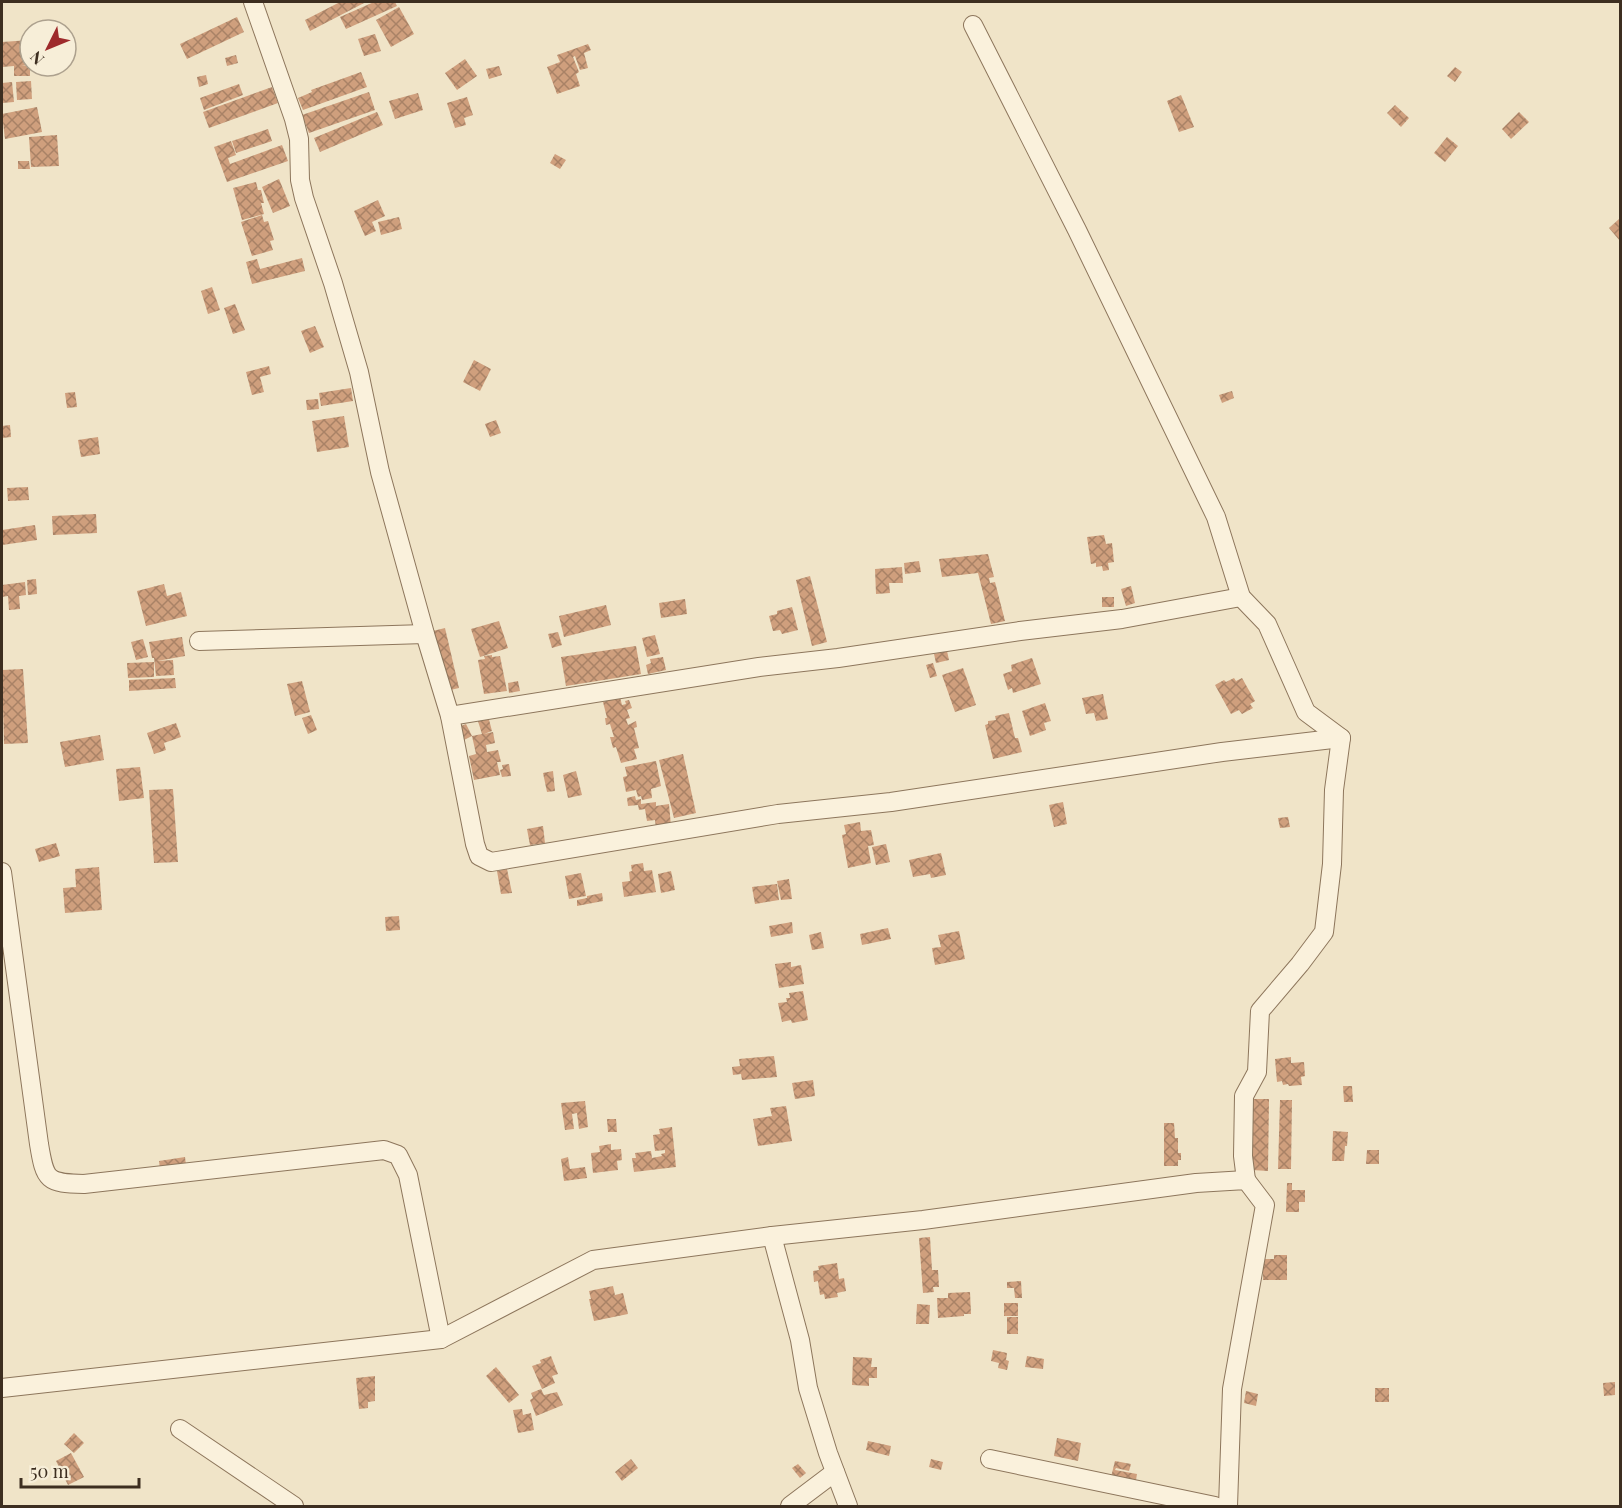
<svg xmlns="http://www.w3.org/2000/svg" width="1622" height="1508" font-family="'Playfair Display',serif">
<defs>
<pattern id="building-cross-hatch" width="8" height="8" patternUnits="userSpaceOnUse" patternTransform="scale(1.5)"><rect width="8" height="8" fill="#cf9f7d"/><path d="M0 0l8 8M0 8l8-8" fill="none" stroke="#a98266"/></pattern>
</defs>
<rect width="100%" height="100%" fill="#f0e4c8"/>
<!-- building -->
<g fill="url(#building-cross-hatch)">
<path d="M340,2h26l-56,29 -5,-11z"/>
<path d="M374,2h21l2,4 -51,23 -6,-12z"/>
<path d="M399,7l15,27 -23,13 -15,-27z"/>
<path d="M237,17l7,15 -57,27 -7,-15z"/>
<path d="M375,34l6,17 -17,5 -6,-17z"/>
<path d="M30,40v25l-9,1h9v10h-16v-10l-12,1v-25z"/>
<path d="M588,44l3,6 -7,3 4,15 -8,2 -5,-14 -2,1 6,15 -3,2 4,12 -23,8 -10,-27 13,-5 -3,-7z"/>
<path d="M236,55l2,8 -11,3 -2,-8z"/>
<path d="M465,59l12,17 -20,14 -12,-17z"/>
<path d="M499,66l3,9 -13,4 -3,-10z"/>
<path d="M1455,67l7,5 -7,10 -8,-6z"/>
<path d="M361,72l6,15 -64,23 -5,-12 14,-6 -1,-2z"/>
<path d="M206,75l2,9 -9,3 -2,-10z"/>
<path d="M31,81l1,18 -15,1 -1,-18z"/>
<path d="M12,82l2,20 -12,1v-20z"/>
<path d="M239,84l4,11 -39,15 -4,-12z"/>
<path d="M272,87l6,16 -69,25 -6,-16z"/>
<path d="M369,92l6,18 -66,23 -7,-18z"/>
<path d="M418,93l5,17 -28,9 -6,-18z"/>
<path d="M1181,95l13,32 -15,5 -12,-31z"/>
<path d="M467,97l6,18 -9,3 2,7 -11,3 -8,-25z"/>
<path d="M1395,105l14,13 -8,9 -14,-14z"/>
<path d="M37,107l5,25 -37,7 -3,-25z"/>
<path d="M377,112l6,13 -63,27 -6,-14z"/>
<path d="M1519,112l10,10 -18,17 -9,-10z"/>
<path d="M268,129l4,12 -36,12 -4,-12z"/>
<path d="M57,135l2,31 -28,1 -2,-30z"/>
<path d="M1447,137l11,9 -13,16 -11,-9z"/>
<path d="M231,141l5,14 -8,3 2,6 52,-19 6,16 -61,21 -13,-35z"/>
<path d="M555,154l11,6 -6,9 -10,-6z"/>
<path d="M18,161h11l1,8h-12z"/>
<path d="M279,179l11,27 -17,7 -11,-26z"/>
<path d="M256,182l2,8h3l3,13h-3l3,11 -22,6 -9,-32z"/>
<path d="M378,200l7,16 -13,6 4,9 -11,5 -11,-25z"/>
<path d="M262,215l2,7 4,-1 6,19 -4,1 3,9 -21,6 -11,-34z"/>
<path d="M399,217l3,12 -21,6 -3,-13z"/>
<path d="M1619,219l1,2v20l-11,-13z"/>
<path d="M302,258l3,13 -53,13 -6,-22 11,-3 3,10z"/>
<path d="M212,287l8,23 -12,4 -7,-23z"/>
<path d="M235,304l10,26 -12,4 -9,-26z"/>
<path d="M315,326l9,21 -14,6 -9,-22z"/>
<path d="M474,360l17,9 -11,22 -17,-9z"/>
<path d="M269,366l2,8 -11,3 4,15 -12,3 -6,-23z"/>
<path d="M351,388l2,13 -32,5 -2,-13z"/>
<path d="M1232,391l2,7 -12,5 -3,-8z"/>
<path d="M75,392l2,15 -10,1 -2,-15z"/>
<path d="M318,399l1,10 -12,1 -1,-10z"/>
<path d="M344,416l5,31 -32,5 -5,-31z"/>
<path d="M496,420l5,13 -11,4 -5,-13z"/>
<path d="M10,425l1,12 -9,1v-12z"/>
<path d="M98,437l2,17 -19,3 -3,-17z"/>
<path d="M28,487l1,13 -21,1 -1,-13z"/>
<path d="M96,514l1,19 -44,2 -1,-19z"/>
<path d="M35,525l2,15 -35,5v-15z"/>
<path d="M1104,535l2,9 6,-1 2,19 -6,1 1,7 -6,1 -1,-5 -6,1v-4l-5,1 -4,-27z"/>
<path d="M988,554l6,23 -5,1 1,5 5,-1 10,39 -14,3 -13,-51 -36,4 -3,-18z"/>
<path d="M919,561l2,11 -16,2 -1,-11z"/>
<path d="M902,567l1,16h-14l1,10 -14,1 -1,-25z"/>
<path d="M810,576l17,66 -15,4 -16,-66z"/>
<path d="M36,579l1,15 -9,1 -1,-15z"/>
<path d="M25,582l1,13 -7,1 1,13 -11,1 -1,-14 -6,1v-12z"/>
<path d="M164,584l3,12 14,-4 6,24 -41,10 -9,-35z"/>
<path d="M1131,586l4,17 -9,3 -5,-17z"/>
<rect x="1102" y="597" width="12" height="10"/>
<path d="M685,599l2,15 -26,4 -2,-15z"/>
<path d="M606,605l5,20 -47,12 -5,-21z"/>
<path d="M792,607l6,23 -16,4 -2,-4 -7,1 -4,-15 8,-2v-3z"/>
<path d="M499,621l9,27 -28,9 -9,-28z"/>
<path d="M445,628l14,60 -13,3 -13,-60z"/>
<path d="M558,632l4,13 -10,3 -4,-14z"/>
<path d="M655,635l5,19 -13,3 -5,-19z"/>
<path d="M182,637l3,19 -28,5 16,-1 1,15 -18,1 -2,-18h-2l-3,-16z"/>
<path d="M143,639l5,18 -12,3 -5,-18z"/>
<path d="M636,646l5,28 -75,12 -5,-29z"/>
<path d="M947,651l2,9 -13,3 -2,-9z"/>
<path d="M492,655v2l8,-1 7,35 -23,3 -6,-34 7,-1 -1,-3z"/>
<path d="M663,657l3,13 -18,4 -2,-9 5,-2 -1,-4z"/>
<path d="M1032,658l9,26 -28,9 -1,-5 -4,2 -5,-16 9,-3 -1,-6z"/>
<path d="M154,662v15l-26,1 -1,-15z"/>
<path d="M933,663l4,13 -7,2 -4,-13z"/>
<path d="M963,668l13,37 -21,7 -13,-37z"/>
<path d="M23,669l5,74 -24,1 -2,-74z"/>
<path d="M175,678l1,10 -47,3v-11z"/>
<path d="M1234,678l2,3 6,-3 13,23 -5,3 3,4 -11,6 -3,-4 -8,4 -16,-29 9,-5 2,2z"/>
<path d="M302,681l8,31 -15,4 -8,-32z"/>
<path d="M518,681l2,10 -11,2 -1,-10z"/>
<path d="M1103,694l5,25 -12,2 -2,-8 -8,1 -4,-16z"/>
<path d="M620,697l2,8 4,-1 -1,-3 4,-1 3,8 -5,2 3,8 -4,1 2,6 8,-4 1,6 -3,1 5,20 -5,1 3,10 -16,4 -5,-16 -3,1 -3,-11h4l-4,-13 -4,1 -1,-7h2l-4,-16z"/>
<path d="M1045,703l6,18 -7,2 2,7 -16,6 -8,-25z"/>
<path d="M487,712l5,19 -8,3 9,-2 2,11 -9,2 1,7 11,-2 3,12h-4l3,13 -26,5 -5,-24 7,-2 -4,-18 10,-2 -6,-19z"/>
<path d="M1009,713l6,25h3l4,14 -29,7 -8,-34 3,-1v-3l8,-1 -1,-4z"/>
<path d="M311,715l6,15 -9,4 -6,-16z"/>
<path d="M176,723l5,14 -17,6 2,7 -12,4 -7,-21z"/>
<path d="M466,724l6,12 -10,5 -6,-13z"/>
<path d="M100,735l4,25 -39,7 -5,-25z"/>
<path d="M683,754l13,59 -22,5 -15,-58z"/>
<path d="M656,761l5,25 -10,3 1,9 -10,2 -1,-4 -3,1 -2,-7 -10,2 -3,-15 4,-1 -2,-9z"/>
<path d="M509,764l2,12 -9,1 -2,-7 3,-1 -1,-4z"/>
<path d="M140,767l4,31 -25,3 -3,-32z"/>
<path d="M553,771l2,20 -8,1 -4,-19z"/>
<path d="M576,771l6,24 -14,3 -5,-23z"/>
<path d="M173,789l5,73 -24,1 -5,-73z"/>
<path d="M635,796l1,4 5,-1v5l15,-2v4l13,-2 2,22 -15,3 -1,-9 -8,1 -2,-12 -6,1 -1,-5 -10,1 -1,-8z"/>
<path d="M1063,802l4,22 -13,3 -5,-22z"/>
<path d="M1288,817l2,10 -10,1 -2,-10z"/>
<path d="M860,822l1,9 10,-1 3,15 -6,1 3,17 -23,5 -6,-33 4,-1 -2,-9z"/>
<path d="M543,826l2,17 -15,2 -3,-16z"/>
<path d="M56,843l4,13 -21,6 -4,-13z"/>
<path d="M886,844l4,18 -14,3 -4,-18z"/>
<path d="M941,853l5,22 -15,3 -1,-4 -17,3 -4,-17z"/>
<path d="M643,863l1,8 8,-1 4,22 -32,5 -2,-15 8,-1 -1,-9 3,-1 -1,-6z"/>
<path d="M99,867l3,43 -37,3 -2,-25 13,-1 -1,-18z"/>
<path d="M507,869l5,24 -11,1 -4,-23z"/>
<path d="M671,871l4,19 -14,3 -3,-19z"/>
<path d="M581,873l5,23 -17,3 -4,-23z"/>
<path d="M789,879l3,20 -11,1 -4,-19z"/>
<path d="M777,884l2,16 -24,4 -3,-17z"/>
<path d="M602,893l1,8 -26,5v-6l10,-2v-2z"/>
<path d="M399,916l1,14 -14,1 -1,-14z"/>
<path d="M792,922l1,11 -22,4 -2,-11z"/>
<path d="M888,928l3,11 -29,6 -2,-11z"/>
<path d="M959,931l6,28 -30,6 -3,-17 9,-1 -3,-12z"/>
<path d="M821,932l3,16 -12,2 -3,-15z"/>
<path d="M791,962v5l10,-2 3,19 -25,4 -4,-24z"/>
<path d="M803,991l5,29 -16,3 -1,-3 -9,2 -4,-19 9,-1 -1,-4h4l-1,-5z"/>
<path d="M774,1056l3,21 -35,3 -1,-6 -8,1 -1,-8 8,-1 -1,-7z"/>
<path d="M1291,1057v6l13,-1 1,14 -4,1 1,8 -13,1 -1,-2 -5,1 -1,-4 -5,1 -2,-23z"/>
<path d="M813,1080l2,16 -20,3 -3,-16z"/>
<path d="M1343,1086h9l1,16h-9z"/>
<path d="M1253,1099h16l-1,72 -16,-1z"/>
<path d="M1280,1100h12l-1,69h-13z"/>
<path d="M585,1101l3,26 -9,2 -2,-16 -5,1 2,15 -9,1 -4,-27z"/>
<path d="M786,1106l6,35 -34,5 -5,-27 19,-3 -2,-8z"/>
<path d="M607,1119h9l1,13h-9z"/>
<path d="M1164,1123h10l1,15h3v15h3v7h-3v6h-14z"/>
<path d="M672,1127l4,40 -42,5 -2,-14h4l-1,-5 16,-2 1,7 10,-2 -1,-2 4,-1v-3l-10,1 -2,-16 7,-1 -1,-5z"/>
<path d="M1333,1131l15,1 -1,14h-2l-1,15h-12z"/>
<path d="M611,1144v6l10,-1 1,11 -5,1 1,9 -25,3 -2,-20 9,-1 -1,-6z"/>
<path d="M1367,1150h12v14h-13z"/>
<path d="M185,1157l1,8 -26,4 -1,-8z"/>
<path d="M568,1157l2,12 15,-2 2,11 -23,3 -3,-22z"/>
<path d="M1287,1183h5v7h13v12h-6v10h-13z"/>
<path d="M930,1237l2,33h6l1,17h-6l1,5 -11,1 -4,-55z"/>
<path d="M1274,1255h13v25h-24v-21h11z"/>
<path d="M837,1263l2,16 5,-1 2,13 -9,2 1,4 -13,2 -1,-5 -4,1 -2,-14 -4,1 -1,-11 6,-1 -1,-4z"/>
<path d="M1021,1281l1,17h-7l-1,-10h-7v-6z"/>
<path d="M613,1286l2,9 8,-2 5,21 -34,7 -5,-22h2l-2,-8z"/>
<path d="M970,1292l1,22h-7v2l-26,2 -1,-20h11v-5z"/>
<rect x="1004" y="1303" width="14" height="13"/>
<path d="M917,1304l13,1 -1,19h-13z"/>
<rect x="1007" y="1317" width="11" height="17"/>
<path d="M993,1350l14,3 -1,7 3,1 -2,9 -9,-2 1,-5 -8,-2z"/>
<path d="M551,1356l7,18 -6,2 3,7 -13,6 -10,-23 9,-3 -1,-3z"/>
<path d="M1027,1356l17,3 -1,10 -18,-2z"/>
<path d="M853,1357l19,1 -1,9h6v11h-8v8l-17,-1z"/>
<path d="M496,1367l23,28 -10,8 -23,-27z"/>
<path d="M375,1376v25l-7,1v6l-9,1 -3,-31z"/>
<path d="M1615,1382v13l-11,1 -1,-13z"/>
<rect x="1375" y="1388" width="14" height="14"/>
<path d="M541,1389l3,6 13,-3 6,13 -27,11 -6,-16 3,-2 -2,-5z"/>
<path d="M1246,1391l12,3 -2,12 -12,-3z"/>
<path d="M522,1409l1,6 8,-2 3,17 -16,3 -5,-23z"/>
<path d="M74,1433l10,10 -10,10 -10,-9z"/>
<path d="M1057,1438l24,5 -3,18 -24,-5z"/>
<path d="M868,1441l23,5 -2,10 -23,-6z"/>
<path d="M71,1453l13,24 -16,8 -12,-24z"/>
<path d="M631,1459l7,9 -16,13 -7,-9z"/>
<path d="M931,1459l12,3 -2,8 -12,-3z"/>
<path d="M1115,1461l16,3 -2,7 -13,-3 -1,2 22,4 -2,12 -25,-5z"/>
<path d="M798,1464l8,9 -6,5 -8,-10z"/>
</g>
<g fill="none" stroke-linecap="round" stroke-linejoin="round">
<!-- minor casing -->
<g stroke="#8d765c" stroke-width="20">
<g id="minor">
<path d="M253,2l41,117 5,20 1,41 4,18 29,85 26,89 21,100 45,162 25,82 25,128 4,12 12,6 287,-48 113,-12 331,-50 119,-14"/>
<path d="M973,25l104,205 139,287 25,80 26,27 39,88 35,26 -7,52 -2,74 -8,68 -24,32 -40,47 -3,61 -13,24 -1,60 3,24"/>
<path d="M199,641l226,-7"/>
<path d="M450,716l309,-49 79,-9 182,-27 102,-12 119,-22"/>
<path d="M2,872l37,272c6,37 8,39 45,40l300,-34 14,5 10,20 33,164"/>
<path d="M772,1236l28,104 8,48 20,65 20,53"/>
<path d="M2,1388l439,-49 152,-79 179,-24 151,-16 273,-37 50,-3 19,25 -33,184 -4,117"/>
<path d="M180,1429l114,77"/>
<path d="M990,1459l225,47"/>
<path d="M790,1506l45,-34"/>
</g>
</g>
<!-- minor -->
<use href="#minor" stroke="#faf1dc" stroke-width="18"/>
</g>
<!-- border -->
<rect width="1622" height="1508" fill="none" stroke="#3d2e20" stroke-width="6"/>
<!-- north arrow -->
<g transform="translate(48 48) rotate(227)"><circle r="28" fill="#f7eed8" stroke="#ada18e" stroke-width="1.5"/>
<path d="M0-4.5L10 22L0 15L-10 22Z" fill="#9e2a2b"/>
<text y="-9" font-size="16" font-weight="bold" text-anchor="middle" fill="#3d2e20">N</text>
</g>
<!-- scale -->
<path d="M21 1478v9h118v-9" fill="none" stroke="#3d2e20" stroke-width="3"/>
<text x="30" y="1478" font-size="18" fill="#3d2e20" stroke="#f7eed8" stroke-width="4.5" paint-order="stroke">50 m</text>
</svg>
